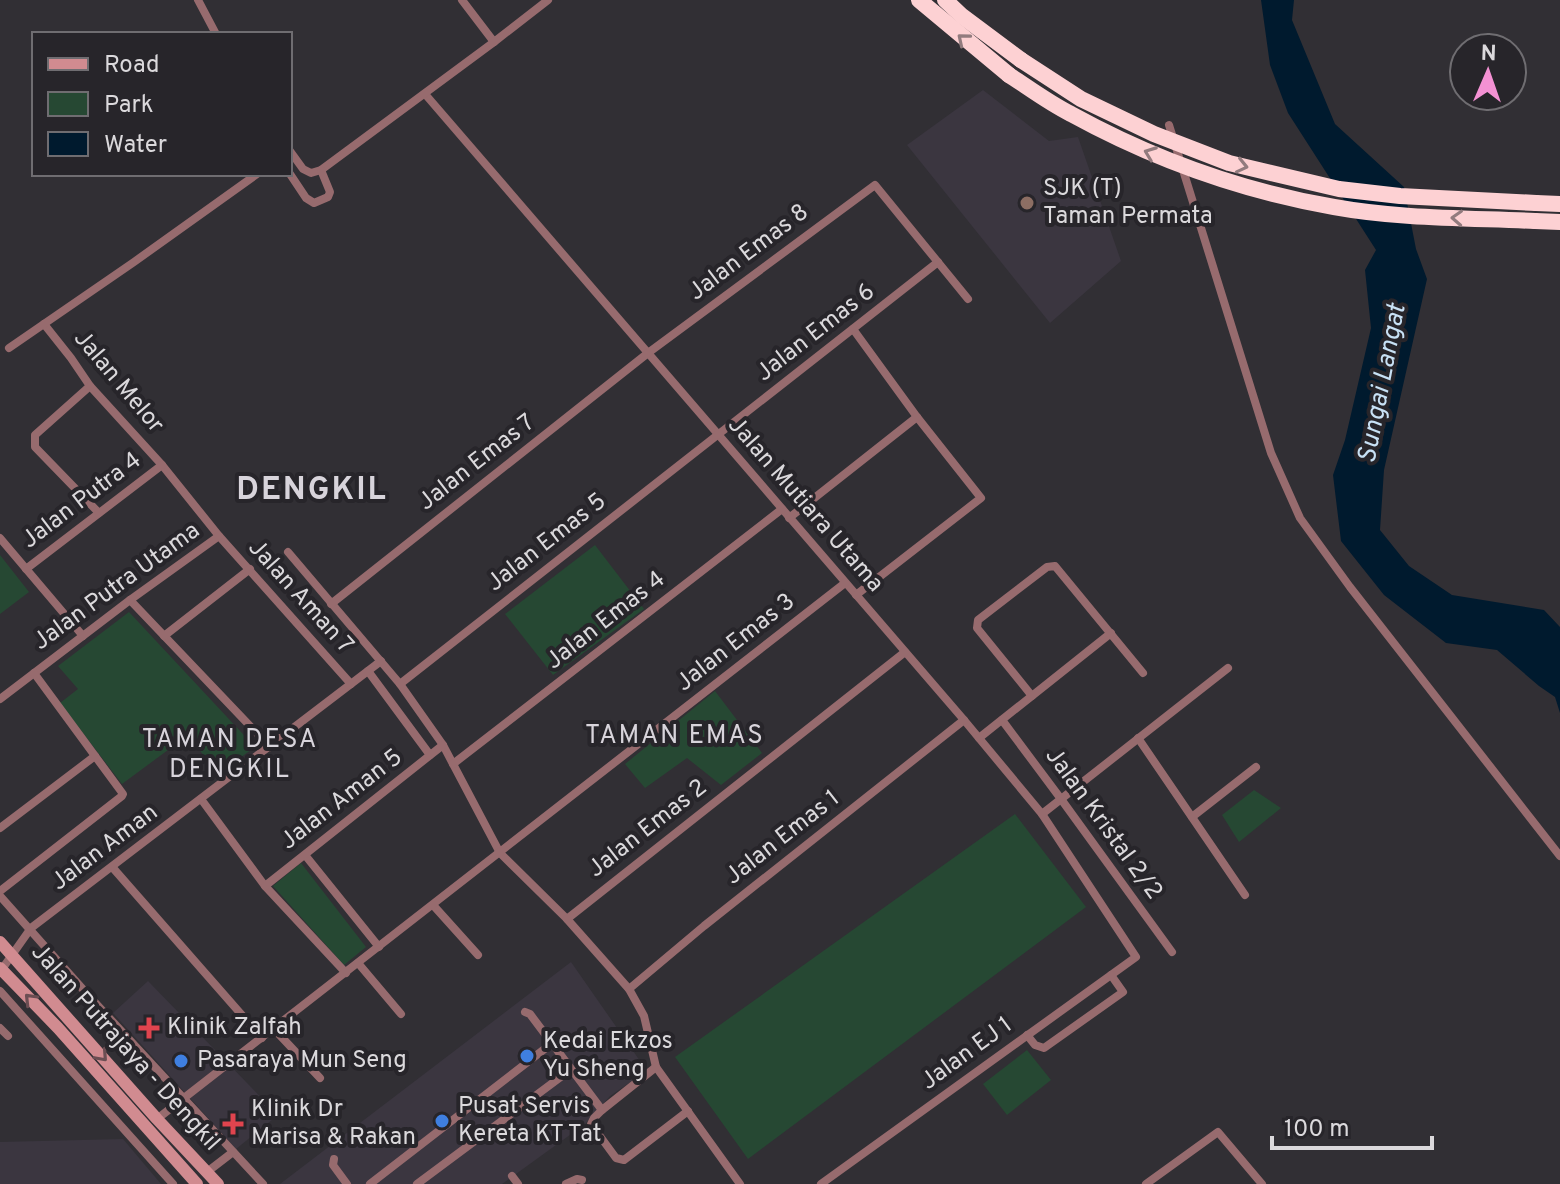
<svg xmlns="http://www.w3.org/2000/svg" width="1560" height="1184" font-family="Overpass,sans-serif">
<rect width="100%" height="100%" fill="#312f34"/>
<!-- built -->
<g fill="#3b3640">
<path d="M983,90l66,51 29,-4 43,124 -71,62 -143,-178z"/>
<path d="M571,962l76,109 -37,25 -25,28 -83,60h-222z"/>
<path d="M148,981l130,134 -42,34 -123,-136z"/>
<path d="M123,1139l38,45h-161v-42z"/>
</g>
<!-- green -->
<g fill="#264833">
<path d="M595,545l49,64 -91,66 -48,-61z"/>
<path d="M0,555l29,37 -29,22z"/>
<path d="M129,612l126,135 -37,27 -34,-44 -20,12 4,8 -46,34 -62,-81 18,-14 -20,-23z"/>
<path d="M715,691l47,62 -41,32 -34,-27 -42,30 -20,-24z"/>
<path d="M1254,790l27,18 -42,34 -17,-27z"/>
<path d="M1015,814l71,93 -338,252 -73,-102z"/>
<path d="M301,863l65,84 -22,18 -71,-79z"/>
<path d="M1027,1050l24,30 -44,35 -24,-31z"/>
</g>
<!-- water -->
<path fill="#001a2e" d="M1261,0h33l-2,20 43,104 69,63 12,62 11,30 -43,191 -4,60 29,36 43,29 92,15 16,17v86l-5,-16 -16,-11 -42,-36 -51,-7 -62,-48 -43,-54 -8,-66 12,-35 26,-112 -6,-58 11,-20 -88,-137 -18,-48z"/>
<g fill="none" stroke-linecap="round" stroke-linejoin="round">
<!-- street -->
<g stroke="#976b6e" stroke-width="8">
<path d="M198,0l18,34"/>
<path d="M462,0l32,42"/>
<path d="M425,94l539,626 78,94 94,143 -315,227"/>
<path d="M1169,125l102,328 29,65 50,69 210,269"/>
<path d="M290,151l13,18 8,4 10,-3 173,-128 54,-42"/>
<path d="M290,174l16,24 8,5 14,-6 2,-5 -9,-22"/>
<path d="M44,324l27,34 19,28 72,79 57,71 132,148"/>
<path d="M853,329l64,88 64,81 -125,97"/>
<path d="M9,348l125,-86 123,-88"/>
<path d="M90,386l-55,49v12l64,66"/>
<path d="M789,518l128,-101"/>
<path d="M0,538l83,98"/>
<path d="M288,552l112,132 43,61 57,108 67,66 62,70 15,27 12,51 84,117"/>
<path d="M26,569l136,-104"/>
<path d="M130,600l140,147"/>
<path d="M331,604l317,-251 227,-168 93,114"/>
<path d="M164,636l86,-67"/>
<path d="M368,671l62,84"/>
<path d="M400,684l538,-422"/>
<path d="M1032,696l-55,-68 1,-8 69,-53 8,-1 88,107"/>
<path d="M0,699l130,-99 89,-64"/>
<path d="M1002,720l59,79 111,153"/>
<path d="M979,738l132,-105"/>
<path d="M1138,738l107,157"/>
<path d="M453,764l329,-255"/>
<path d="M201,799l64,87 81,87"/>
<path d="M1042,814l186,-146"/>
<path d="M1192,817l64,-50"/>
<path d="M0,828l95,-72"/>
<path d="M305,855l74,92"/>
<path d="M113,868l149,170"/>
<path d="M265,886l178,-141"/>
<path d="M0,891l122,-95 1,-2 -89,-121"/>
<path d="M0,896l88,99 175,189"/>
<path d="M433,905l45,50"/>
<path d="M567,919l338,-267"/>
<path d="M358,963l43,51"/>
<path d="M0,972l31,-44 350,-267"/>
<path d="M629,989l75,-63 260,-206"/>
<path d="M0,991l173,193"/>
<path d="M525,1012l5,2 72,96"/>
<path d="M0,1028l8,8"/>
<path d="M274,1029l46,49"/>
<path d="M1027,1035l8,10 9,3 79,-56 -12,-17"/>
<path d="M656,1067l-54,43 -8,8 -3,6 25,34 8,2 64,-49"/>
<path d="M157,1119l688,-536"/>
<path d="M334,1159l-1,6 14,19"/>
<path d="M207,1172l26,-20"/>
<path d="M512,1176l6,8"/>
<path d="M370,1184l181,-140"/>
<path d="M417,1184l153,-114"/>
<path d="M566,1184l11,-5 5,1"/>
<path d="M1146,1184l72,-52 44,52"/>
</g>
<!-- secondary -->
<g stroke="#d18b90" stroke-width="12">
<path d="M0,942l157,177 61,65"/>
<path d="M0,968l58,60 139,156"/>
</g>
<!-- highway -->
<g stroke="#fdd1d3" stroke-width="16">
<path d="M919,0l90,75"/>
<path d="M945,0l17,16 59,44"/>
<path d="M1536,203l24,1"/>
<path d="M1535,221l25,1"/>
</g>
<!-- highway-bridge -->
<g stroke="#fdd1d3" stroke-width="16">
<path d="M1021,60l60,39 73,35 75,29 110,26 61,7 136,7"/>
<path d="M1009,75c20,13 40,28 62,39 82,45 171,77 263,93 66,12 135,11 201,14"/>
</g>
</g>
<!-- one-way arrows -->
<defs><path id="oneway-chevron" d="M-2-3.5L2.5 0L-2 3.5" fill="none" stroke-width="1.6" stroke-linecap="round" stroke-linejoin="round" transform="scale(2)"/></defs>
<g stroke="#927b7e">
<use href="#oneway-chevron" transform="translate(963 39) rotate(-140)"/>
<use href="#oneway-chevron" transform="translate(1150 153) rotate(-159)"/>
<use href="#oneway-chevron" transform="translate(1242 166) rotate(13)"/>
<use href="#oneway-chevron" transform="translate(1457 218) rotate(-177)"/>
</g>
<g stroke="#6b4e53">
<use href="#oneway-chevron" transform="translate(30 999) rotate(-134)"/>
<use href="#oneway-chevron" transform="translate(102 1056) rotate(48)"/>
</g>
<!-- markers -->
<circle fill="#8d6e63" stroke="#27252a" stroke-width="3" cx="1027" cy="203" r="8"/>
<g fill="#e0444e" stroke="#27252a" stroke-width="3">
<path d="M145 1016h8v8h8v8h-8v8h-8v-8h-8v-8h8z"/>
<path d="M229 1112h8v8h8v8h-8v8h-8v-8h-8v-8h8z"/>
</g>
<g fill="#3f7fe0" stroke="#27252a" stroke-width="3">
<circle cx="527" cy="1056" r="8"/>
<circle cx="181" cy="1061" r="8"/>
<circle cx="442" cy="1121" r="8"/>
</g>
<g text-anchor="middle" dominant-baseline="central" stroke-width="8" stroke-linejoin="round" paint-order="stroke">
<!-- poi labels -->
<g font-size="24" fill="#dbd9dc" stroke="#27252a" text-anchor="start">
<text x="1043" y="189">SJK (T)<tspan x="1043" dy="28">Taman Permata</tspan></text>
<text x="167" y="1028">Klinik Zalfah</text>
<text x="543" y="1042">Kedai Ekzos<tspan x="543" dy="28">Yu Sheng</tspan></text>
<text x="197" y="1061">Pasaraya Mun Seng</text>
<text x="458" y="1107">Pusat Servis<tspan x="458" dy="28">Kereta KT Tat</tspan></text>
<text x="251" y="1110">Klinik Dr<tspan x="251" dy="28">Marisa &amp; Rakan</tspan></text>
</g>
<!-- street labels -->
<g font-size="24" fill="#dbd9dc" stroke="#27252a">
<text transform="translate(749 253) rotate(-37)">Jalan Emas 8</text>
<text transform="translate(816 333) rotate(-38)">Jalan Emas 6</text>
<text transform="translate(118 382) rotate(50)">Jalan Melor</text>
<text transform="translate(477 463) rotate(-38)">Jalan Emas 7</text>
<text transform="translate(82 501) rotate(-37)">Jalan Putra 4</text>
<text transform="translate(805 505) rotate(49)">Jalan Mutiara Utama</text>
<text transform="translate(547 543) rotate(-38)">Jalan Emas 5</text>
<text transform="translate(117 587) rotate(-36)">Jalan Putra Utama</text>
<text transform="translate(300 597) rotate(48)">Jalan Aman 7</text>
<text transform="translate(606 621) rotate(-38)">Jalan Emas 4</text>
<text transform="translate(736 643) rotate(-38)">Jalan Emas 3</text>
<text transform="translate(342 800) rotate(-38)">Jalan Aman 5</text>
<text transform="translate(1103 824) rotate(54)">Jalan Kristal 2/2</text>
<text transform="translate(648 829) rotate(-38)">Jalan Emas 2</text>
<text transform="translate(783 838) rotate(-38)">Jalan Emas 1</text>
<text transform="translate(105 848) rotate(-37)">Jalan Aman</text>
<text transform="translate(125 1048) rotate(48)">Jalan Putrajaya - Dengkil</text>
<text transform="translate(967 1054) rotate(-36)">Jalan EJ 1</text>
</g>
<!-- water labels -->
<g font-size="26" font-style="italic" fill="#c8e1f5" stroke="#27252a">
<text transform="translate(1383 384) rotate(-79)">Sungai Langat</text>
</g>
<!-- neighbourhood labels -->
<g font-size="26" letter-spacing="2" fill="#d8d4db" stroke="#27252a">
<text x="675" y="736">TAMAN EMAS</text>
<text x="230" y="740">TAMAN DESA<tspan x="230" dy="30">DENGKIL</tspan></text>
</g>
<!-- district labels -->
<g font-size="32" font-weight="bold" letter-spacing="2" fill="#d8d4db" stroke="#27252a">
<text x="312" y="491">DENGKIL</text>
</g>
</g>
<!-- legend -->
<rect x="32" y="32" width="260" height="144" fill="#27252a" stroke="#6f6d71" stroke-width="2"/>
<rect x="48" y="58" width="40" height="12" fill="#d18b90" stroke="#6f6d71" stroke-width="2"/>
<text x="104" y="72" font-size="24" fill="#dbd9dc">Road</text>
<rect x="48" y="92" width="40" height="24" fill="#264833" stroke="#6f6d71" stroke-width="2"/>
<text x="104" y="112" font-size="24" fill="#dbd9dc">Park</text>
<rect x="48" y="132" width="40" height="24" fill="#001a2e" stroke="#6f6d71" stroke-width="2"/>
<text x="104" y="152" font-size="24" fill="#dbd9dc">Water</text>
<!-- north arrow -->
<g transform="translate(1488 72) rotate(2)"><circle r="38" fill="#27252a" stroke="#6f6d71" stroke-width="2"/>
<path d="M0-6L14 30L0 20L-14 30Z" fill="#f491d3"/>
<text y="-12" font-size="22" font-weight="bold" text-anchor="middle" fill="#dbd9dc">N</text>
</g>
<!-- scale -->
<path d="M1272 1136v12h160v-12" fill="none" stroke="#dbd9dc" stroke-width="4"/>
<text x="1284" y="1136" font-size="24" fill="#dbd9dc" stroke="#27252a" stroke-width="6" paint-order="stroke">100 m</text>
</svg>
